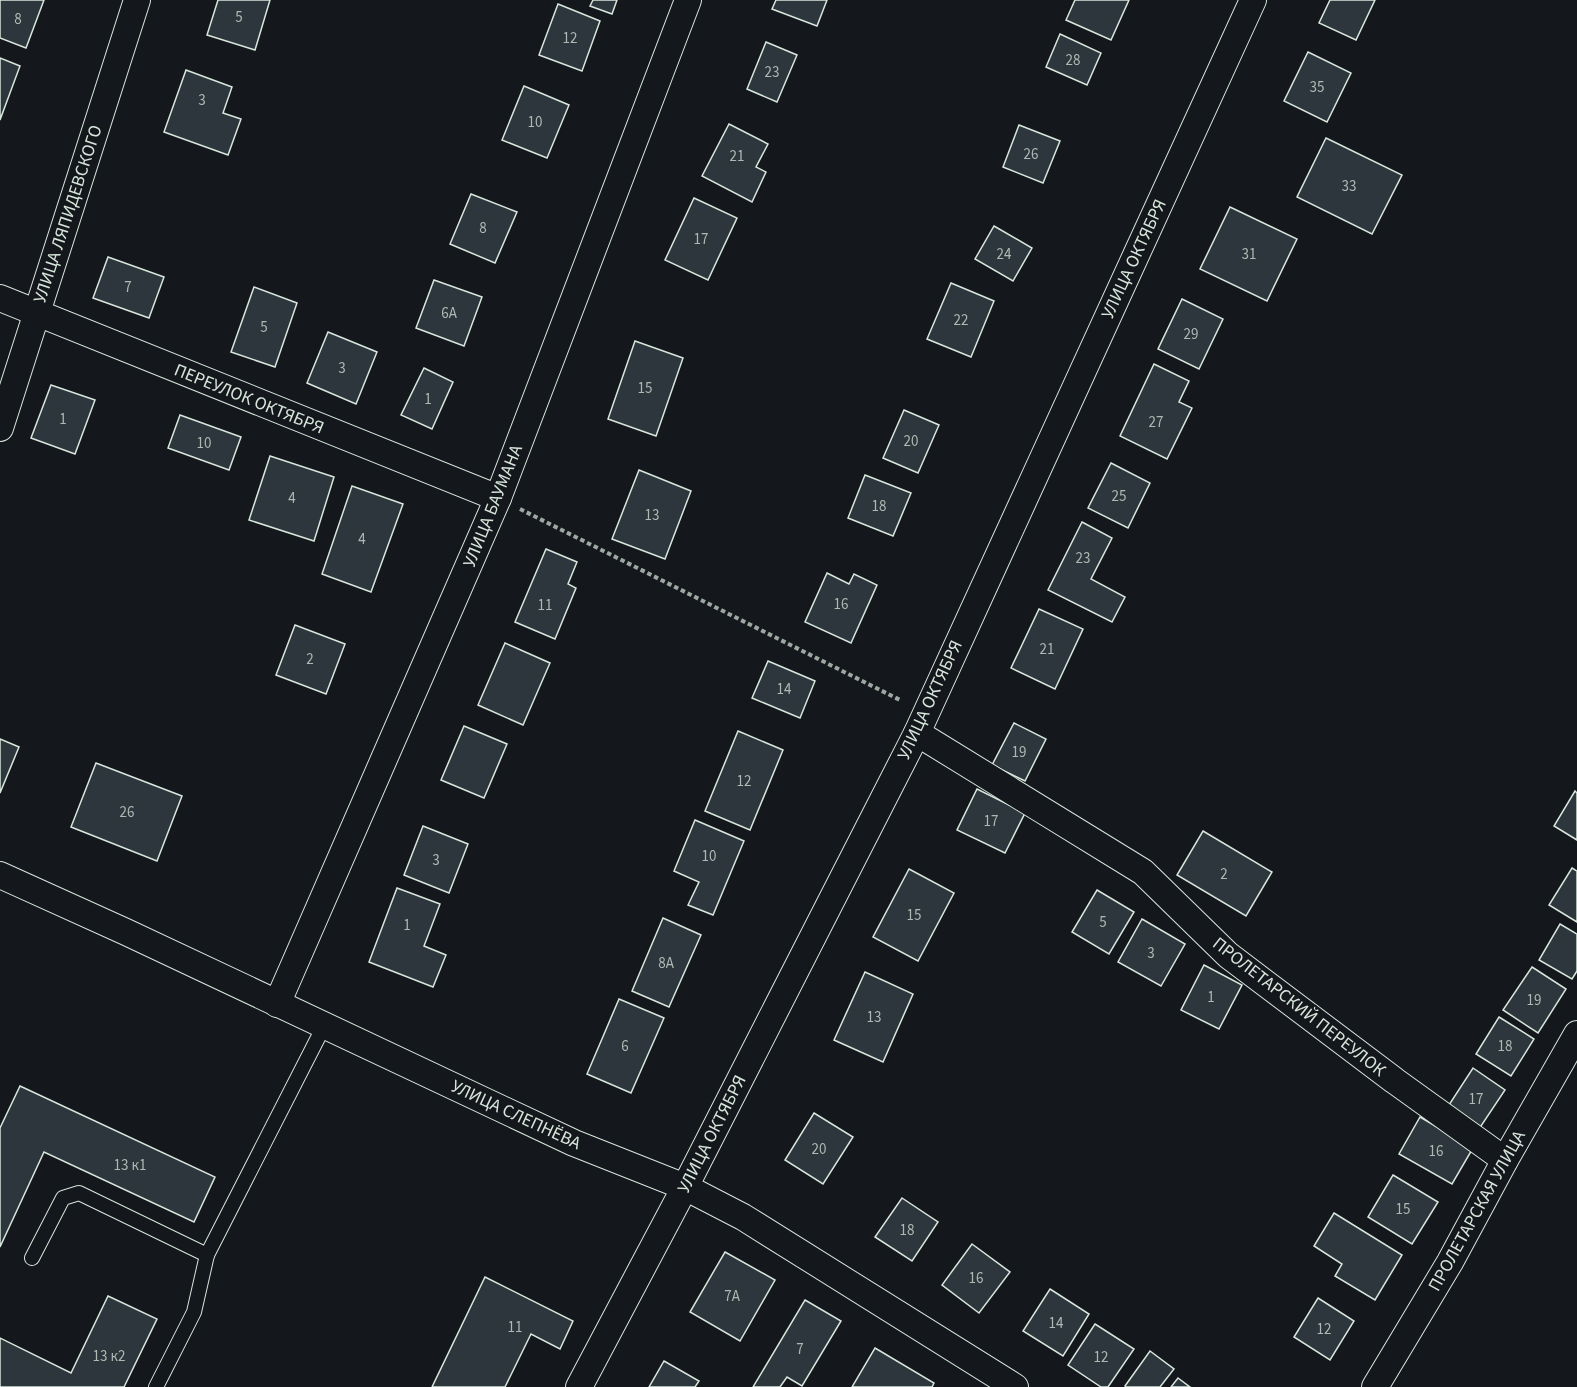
<svg xmlns="http://www.w3.org/2000/svg" width="1577" height="1387" font-family="'Source Sans 3',sans-serif">
<rect width="100%" height="100%" fill="#14181c"/>
<!-- building -->
<g fill="#2c363c" stroke="#d8e6dc" stroke-width="1.5">
<path d="M0,0h44l-18,48 -26,-10z"/>
<path d="M218,0h52l-15,50 -48,-15z"/>
<path d="M593,0h24l-5,14 -22,-8z"/>
<path d="M776,0h51l-10,26 -45,-17z"/>
<path d="M1075,0h54l-18,40 -45,-20z"/>
<path d="M1330,0h45l-19,40 -37,-17z"/>
<path d="M558,4l42,17 -18,50 -43,-16z"/>
<path d="M1060,34l41,19 -14,32 -41,-18z"/>
<path d="M766,42l31,13 -20,47 -30,-13z"/>
<path d="M1308,52l43,21 -24,49 -43,-21z"/>
<path d="M0,58l20,8 -20,54z"/>
<path d="M186,70l46,17 -9,26 18,6 -13,36 -64,-23z"/>
<path d="M524,86l45,19 -22,53 -45,-18z"/>
<path d="M729,124l39,20 -12,23 10,5 -14,30 -50,-26z"/>
<path d="M1019,125l41,16 -17,42 -40,-16z"/>
<path d="M1326,138l76,37 -30,59 -75,-37z"/>
<path d="M471,194l46,18 -22,51 -45,-19z"/>
<path d="M694,198l43,20 -29,62 -43,-20z"/>
<path d="M1230,207l67,32 -30,62 -67,-32z"/>
<path d="M994,226l38,22 -19,33 -38,-22z"/>
<path d="M108,257l56,20 -15,41 -56,-20z"/>
<path d="M434,280l48,17 -18,49 -48,-18z"/>
<path d="M951,283l43,18 -23,56 -44,-18z"/>
<path d="M254,287l43,16 -22,64 -44,-15z"/>
<path d="M1182,299l41,20 -24,50 -41,-20z"/>
<path d="M328,332l49,20 -21,52 -49,-21z"/>
<path d="M635,341l48,17 -27,78 -48,-17z"/>
<path d="M1154,364l35,17 -10,21 13,6 -25,51 -47,-23z"/>
<path d="M424,368l29,14 -21,47 -31,-14z"/>
<path d="M51,385l44,15 -20,54 -44,-16z"/>
<path d="M904,410l35,15 -21,48 -35,-15z"/>
<path d="M180,415l61,22 -12,33 -61,-22z"/>
<path d="M270,456l64,21 -20,64 -65,-21z"/>
<path d="M1111,463l39,20 -22,45 -40,-20z"/>
<path d="M639,470l52,21 -26,68 -53,-20z"/>
<path d="M865,475l46,18 -18,43 -45,-18z"/>
<path d="M352,486l51,18 -32,88 -49,-18z"/>
<path d="M1082,522l30,16 -21,41 34,18 -13,25 -64,-32z"/>
<path d="M546,549l31,13 -9,22 8,4 -21,51 -40,-17z"/>
<path d="M827,573l22,11 5,-10 23,11 -26,58 -46,-21z"/>
<path d="M1039,609l44,20 -28,60 -44,-21z"/>
<path d="M295,625l50,19 -19,50 -50,-19z"/>
<path d="M505,643l45,20 -27,62 -45,-20z"/>
<path d="M768,661l47,20 -15,37 -48,-20z"/>
<path d="M1014,723l32,16 -21,42 -33,-16z"/>
<path d="M464,726l43,18 -23,54 -43,-18z"/>
<path d="M738,731l45,19 -33,80 -45,-19z"/>
<path d="M0,739l19,8 -19,46z"/>
<path d="M96,763l86,33 -25,65 -86,-34z"/>
<path d="M977,789l48,24 -20,40 -48,-23z"/>
<path d="M1575,791l2,2v47l-23,-14z"/>
<path d="M695,820l49,21 -31,74 -25,-10 11,-23 -25,-11z"/>
<path d="M423,826l45,18 -19,49 -45,-18z"/>
<path d="M1203,831l69,41 -26,44 -69,-41z"/>
<path d="M1572,868l5,3v51l-28,-17z"/>
<path d="M909,869l45,24 -36,68 -45,-24z"/>
<path d="M397,888l43,16 -16,42 22,9 -13,32 -64,-25z"/>
<path d="M1097,890l37,22 -25,42 -37,-22z"/>
<path d="M663,918l38,17 -32,72 -37,-16z"/>
<path d="M1142,919l43,25 -24,42 -43,-24z"/>
<path d="M1560,924l17,10v37l-5,8 -33,-19z"/>
<path d="M1204,965l38,20 -23,44 -38,-19z"/>
<path d="M1532,967l34,22 -28,44 -35,-23z"/>
<path d="M865,972l48,22 -30,68 -49,-22z"/>
<path d="M619,999l45,19 -33,75 -44,-19z"/>
<path d="M1499,1017l35,22 -23,37 -35,-22z"/>
<path d="M1473,1068l32,22 -26,39 -32,-21z"/>
<path d="M20,1086l195,91 -21,45 -150,-70 -44,95v-119z"/>
<path d="M814,1113l39,24 -30,47 -38,-24z"/>
<path d="M1420,1117l53,31 -21,36 -53,-30z"/>
<path d="M1393,1175l45,27 -26,42 -44,-27z"/>
<path d="M902,1198l36,24 -26,39 -37,-24z"/>
<path d="M1334,1213l68,42 -27,45 -40,-24 7,-12 -28,-18z"/>
<path d="M972,1244l38,28 -31,41 -37,-28z"/>
<path d="M725,1252l50,28 -35,61 -50,-29z"/>
<path d="M485,1277l88,44 -13,28 -29,-15 -26,53h-73z"/>
<path d="M1050,1289l39,25 -26,42 -40,-25z"/>
<path d="M108,1296l49,23 -33,68h-124v-49l71,35z"/>
<path d="M1318,1298l36,23 -24,39 -36,-23z"/>
<path d="M805,1300l36,21 -39,65 -15,-9 -7,10h-27z"/>
<path d="M1095,1324l39,25 -26,38h-7l-33,-22z"/>
<path d="M875,1348l59,35 -2,4h-80z"/>
<path d="M1150,1351l24,18 -14,18h-34l-1,-1z"/>
<path d="M664,1361l35,20 -4,6h-46z"/>
<path d="M1178,1378l12,9h-19z"/>
</g>
<g fill="none" stroke-linecap="round" stroke-linejoin="round">
<!-- service casing -->
<g stroke="#d8e6dc" stroke-width="16">
<g id="service">
<path d="M32,1258l31,-60 16,-5 128,62 117,-229"/>
<path d="M156,1387l38,-75 13,-57"/>
</g>
</g>
<!-- minor casing -->
<g stroke="#d8e6dc" stroke-width="28">
<g id="minor">
<path d="M0,298l498,200"/>
<path d="M0,428l137,-428"/>
<path d="M917,733l226,139 85,83 167,126 110,79"/>
<path d="M0,875l126,57 448,211 111,44 58,30 272,170"/>
<path d="M277,1004l221,-506 190,-498"/>
<path d="M579,1387l106,-200 232,-454 336,-733"/>
<path d="M1375,1387l75,-125 55,-102 72,-126"/>
</g>
</g>
<!-- path -->
<path stroke="#9da8a2" stroke-width="4" stroke-dasharray="4.5 3" stroke-linecap="butt" d="M520,509l382,192"/>
<!-- service -->
<use href="#service" stroke="#14181c" stroke-width="14"/>
<!-- minor -->
<use href="#minor" stroke="#14181c" stroke-width="26"/>
</g>
<g text-anchor="middle" dominant-baseline="central" stroke-width="4.5" stroke-linejoin="round" paint-order="stroke">
<!-- number labels -->
<g font-size="15" fill="#adbab4">
<text x="239" y="17">5</text>
<text x="18" y="19">8</text>
<text x="570" y="38">12</text>
<text x="1073" y="60">28</text>
<text x="772" y="72">23</text>
<text x="1317" y="87">35</text>
<text x="202" y="100">3</text>
<text x="535" y="122">10</text>
<text x="1031" y="154">26</text>
<text x="737" y="156">21</text>
<text x="1349" y="186">33</text>
<text x="483" y="228">8</text>
<text x="701" y="239">17</text>
<text x="1004" y="254">24</text>
<text x="1249" y="254">31</text>
<text x="128" y="287">7</text>
<text x="449" y="313">6А</text>
<text x="961" y="320">22</text>
<text x="264" y="327">5</text>
<text x="1191" y="334">29</text>
<text x="342" y="368">3</text>
<text x="645" y="388">15</text>
<text x="428" y="399">1</text>
<text x="63" y="419">1</text>
<text x="1156" y="422">27</text>
<text x="911" y="441">20</text>
<text x="204" y="443">10</text>
<text x="1119" y="496">25</text>
<text x="292" y="498">4</text>
<text x="879" y="506">18</text>
<text x="652" y="515">13</text>
<text x="362" y="539">4</text>
<text x="1083" y="558">23</text>
<text x="841" y="604">16</text>
<text x="545" y="605">11</text>
<text x="1047" y="649">21</text>
<text x="310" y="659">2</text>
<text x="784" y="689">14</text>
<text x="1019" y="752">19</text>
<text x="744" y="781">12</text>
<text x="127" y="812">26</text>
<text x="991" y="821">17</text>
<text x="709" y="856">10</text>
<text x="436" y="860">3</text>
<text x="1224" y="874">2</text>
<text x="914" y="915">15</text>
<text x="1103" y="922">5</text>
<text x="407" y="925">1</text>
<text x="1151" y="953">3</text>
<text x="666" y="963">8А</text>
<text x="1211" y="997">1</text>
<text x="1534" y="1000">19</text>
<text x="874" y="1017">13</text>
<text x="625" y="1046">6</text>
<text x="1505" y="1046">18</text>
<text x="1476" y="1099">17</text>
<text x="819" y="1149">20</text>
<text x="1436" y="1151">16</text>
<text x="130" y="1165">13 к1</text>
<text x="1403" y="1209">15</text>
<text x="907" y="1230">18</text>
<text x="976" y="1278">16</text>
<text x="732" y="1296">7А</text>
<text x="1056" y="1323">14</text>
<text x="515" y="1327">11</text>
<text x="1324" y="1329">12</text>
<text x="800" y="1349">7</text>
<text x="109" y="1356">13 к2</text>
<text x="1101" y="1357">12</text>
</g>
<!-- street labels -->
<g font-size="18" fill="#d8e6dc" stroke="#14181c">
<text transform="translate(68 214) rotate(-72)">УЛИЦА ЛЯПИДЕВСКОГО</text>
<text transform="translate(1134 259) rotate(-65)">УЛИЦА ОКТЯБРЯ</text>
<text transform="translate(249 399) rotate(22)">ПЕРЕУЛОК ОКТЯБРЯ</text>
<text transform="translate(493 506) rotate(-68)">УЛИЦА БАУМАНА</text>
<text transform="translate(930 700) rotate(-65)">УЛИЦА ОКТЯБРЯ</text>
<text transform="translate(1299 1007) rotate(38)">ПРОЛЕТАРСКИЙ ПЕРЕУЛОК</text>
<text transform="translate(516 1115) rotate(25)">УЛИЦА СЛЕПНЁВА</text>
<text transform="translate(712 1134) rotate(-63)">УЛИЦА ОКТЯБРЯ</text>
<text transform="translate(1477 1211) rotate(-61)">ПРОЛЕТАРСКАЯ УЛИЦА</text>
</g>
</g>
</svg>
